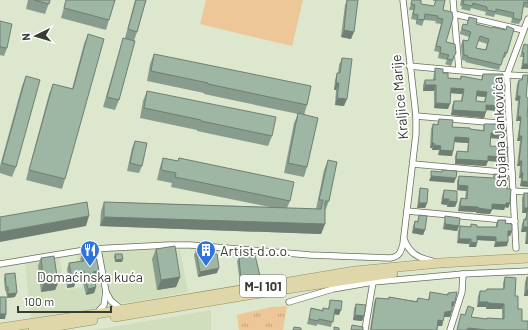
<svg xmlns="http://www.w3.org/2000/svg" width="528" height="330" font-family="Barlow,sans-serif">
<defs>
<pattern id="grass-tufts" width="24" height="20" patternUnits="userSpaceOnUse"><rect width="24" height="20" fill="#edc797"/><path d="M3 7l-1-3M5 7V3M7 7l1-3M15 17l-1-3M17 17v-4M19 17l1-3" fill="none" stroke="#c1a37c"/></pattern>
</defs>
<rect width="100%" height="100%" fill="#dce7ce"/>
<!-- built -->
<g fill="#d0debe">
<path d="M125,250h55l8,42 -54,10 -12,1 -9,-2 -4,-7 -8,-42z"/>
<path d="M94,252l8,38 -2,15 -4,4 -65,11 -6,-57 34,-6 7,33 17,-3 -7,-32z"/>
<path d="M211,310v20h-118l14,-2z"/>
</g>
<!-- grass -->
<path fill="url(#grass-tufts)" d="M287,306l-4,24h-44l-2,-15 34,-8z"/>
<!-- park -->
<path fill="#edc797" d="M206,0h97l-11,46 -92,-22z"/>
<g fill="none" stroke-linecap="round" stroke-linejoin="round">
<!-- minor casing -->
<g stroke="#68725c" stroke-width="7">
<g id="minor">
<path d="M453,0l6,70"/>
<path d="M454,14l69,16"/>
<path d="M409,66l98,9 21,1"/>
<path d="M416,116l93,8"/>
<path d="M413,164l99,9"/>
<path d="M513,191l15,1"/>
<path d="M407,211l108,10"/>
<path d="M404,239c5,14 14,19 28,22"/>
<path d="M516,248l-9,-168v-5l21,-56"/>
<path d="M98,249l8,43 5,9 10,8"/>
<path d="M0,264l91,-15 78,-4h21l120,10 80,3c9,-1 11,-6 13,-14l13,-110v-18l-13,-116"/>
<path d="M289,302l44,-13 40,-7 90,-8 65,-3"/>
<path d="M96,314l8,-9 2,-13"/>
<path d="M365,330l8,-48"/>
<path d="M450,330l12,-38 1,-18"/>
</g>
</g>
<!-- primary casing -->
<g stroke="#96905b" stroke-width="10">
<g id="primary">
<path d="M115,317l158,-26 120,-18"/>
<path d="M0,328l96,-14 259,-43 85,-8 88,-5"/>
<path d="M33,330l60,-10"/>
</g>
</g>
<!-- minor -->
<use href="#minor" stroke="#fff" stroke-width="5.5"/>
<!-- primary -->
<use href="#primary" stroke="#dfd7aa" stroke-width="9"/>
</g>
<!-- wall -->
<g fill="#889d8d" fill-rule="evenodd">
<path d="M28,0h22l-5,14 -19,-5z"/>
<path d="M66,0h49l-9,30 -45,-12z"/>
<path d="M135,0h11l-9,32 -3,9 -15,59 -4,10 -12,-3 17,-59 3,-10h2z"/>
<path d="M347,0h11l-7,39 -10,-2 4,-32z"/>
<path d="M412,0h9v4l13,2 1,-5h-2v-1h12l-2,10 3,32 10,11 -5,13 -6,-2 2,-4 -9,-2 1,-6 -5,-1 7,-27 -6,-1 1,-2 -12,-1 -2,6 -6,-2v-4l-5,-1 2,-9h-4z"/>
<path d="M461,0h67v8l-5,-1 -2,13 -2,4 -8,-1 1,-5 -17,-4 -1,3 -9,-2 1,-3 -15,-4 -1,3 -9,-2 1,-3h-2z"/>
<path d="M469,17l38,36 -2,5 -2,-1 -4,13 -34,-8 1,-1 -4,-1 -1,-15 2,-5 5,1 1,-4 -9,-3v-1l3,-9 4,1zM478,41l9,3 -2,6 -9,-2z"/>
<path d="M0,21l7,27 -3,8 -4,-1z"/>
<path d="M88,34l-23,145 -3,10 -36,-9 23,-86 4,-10 19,5 12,-45z"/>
<path d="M524,44l4,25h-7l2,-12h-3z"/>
<path d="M154,54l153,51 -3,10 3,52 -3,10 -20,-4 10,-50 4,-9 -94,-20v-1l-57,-12 3,-17z"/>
<path d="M342,58l2,48 -9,-1 1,-15h-2l1,-10 2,-7h1l1,-8z"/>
<path d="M435,68l8,5 5,5 12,1 1,-3 20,4 2,-6 19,37 -16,-1 -2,8 -33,-3 1,-9 2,-5h7l1,-7 -11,-1 -3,16 -14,-1v-17h-11v-6l2,-5h8zM477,96l8,1 -1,5 -8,-1z"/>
<path d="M523,75l3,22 1,19 1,71 -8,-1 1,-8h-2l1,-12h-3l3,-25h-3l3,-20h-4l2,-20 -3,-1 2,-16 2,-4h2z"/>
<path d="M26,76l-10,91 -4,10 -12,-4v-7l22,-80z"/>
<path d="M147,91l125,45 -4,10 -71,-15v-1l-57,-12 3,-17z"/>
<path d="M439,119l13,8 18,2 13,1 1,-6 19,15 -12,-1 -1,8 17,11 -1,5 -18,-1 -2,5 -31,-2v-8l2,-5 10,1 1,-9 -14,-1 -2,14 -14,-1 1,-5h-7v-2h-2l1,-19 2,-5 4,1z"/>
<path d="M135,141l7,25 -3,7 -12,-2 5,-23z"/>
<path d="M163,158l15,3 1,-3 111,43 -3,7 29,1 8,-39 4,-10 1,41 -4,10v13l-4,10 -221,-8 1,-15 3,-9 166,5 -99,-20 1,-4 -15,-3 3,-13z"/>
<path d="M494,174l13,15 3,14 -2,5 -3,-1 -1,3 -12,-1 -2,5 -14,-1v-1l-18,-1 1,-8 2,-5 4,1 1,-8 -9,-1v-9l2,-5 34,2z"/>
<path d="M420,188l7,15 -2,5h-8l2,-15z"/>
<path d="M444,190l13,12 -2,5h-8v-2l-6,-1 1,-8z"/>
<path d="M524,193h4v51h-3l1,-12h-5l1,-8 2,-5h1l2,-6h-5v-15z"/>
<path d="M419,215l6,15 -2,5 -11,-2 1,-7 2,-5 2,1z"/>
<path d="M445,216l14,10 -2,5 -14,-2 1,-7z"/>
<path d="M498,220l7,3 7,8 -2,5h-2l-1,10 -13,1 1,-6 -18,-1 -1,7h-7v-3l-12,-1 1,-12 2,-5 10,1 1,-3 6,3h19v-3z"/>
<path d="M156,249l24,28 -4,10 -19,3 -5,-31z"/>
<path d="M196,250l12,5 9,18 -19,4 -4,-22z"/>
<path d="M82,253l9,4 8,14 -2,6 -3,1 2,9 -2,6 -8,2 -4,-17 -6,1 -2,8 -7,1 -1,-7 2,-5 -1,-7 2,-6 12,-2 -1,-1z"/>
<path d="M115,254l7,8h-7l-1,-5z"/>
<path d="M41,258l17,25 -3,7 -14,2 -3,-26z"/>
<path d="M239,258l21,18 -1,4 -19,3 -3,-22z"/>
<path d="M5,274l10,23 -8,1 -1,-7h-1l-1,-12z"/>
<path d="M505,277l10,19 7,25 6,9h-71l4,-16 4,1 3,-9 3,11 16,2v-1l15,1v-10h-16v-2h-9l1,-11 2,-5h6l1,-2h16v-6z"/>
<path d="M527,277h1v19h-4l1,-14z"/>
<path d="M430,292l17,3 1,-2 7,9 -2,5h-1l-2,10h-6l-2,9h-4l-1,4h-67l4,-27 2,-5 12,1 1,-2 27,4 2,-3 10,2z"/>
<path d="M330,300l9,15 -5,-1 -3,13 -14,-3v2l-10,-2 3,-11 1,-5 11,2 1,-2 5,1 1,-4z"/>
<path d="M356,304l8,12 -2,5 -9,-1 1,-11z"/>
</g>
<!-- shaded-wall -->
<g fill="#6f7f73">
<path d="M344,30l10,2 -3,7 -10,-2z"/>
<path d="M523,64h5v5h-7z"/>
<path d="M336,83h3l-3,7h-2z"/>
<path d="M425,85h11l-2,6h-11z"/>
<path d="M451,88l13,1 -2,5 -13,-1z"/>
<path d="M477,91l10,1 -2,5 -10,-1z"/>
<path d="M517,96h3l-2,5 -3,-1z"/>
<path d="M337,98l10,1 -3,7 -9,-1z"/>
<path d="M436,103l14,1 -2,5 -14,-1z"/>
<path d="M486,105l18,1 -2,5 -18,-1z"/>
<path d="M453,110l33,2 -2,6 -33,-3z"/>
<path d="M518,116l3,1 -1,4h-4z"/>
<path d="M491,133l14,1 -2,5 -14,-1z"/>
<path d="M519,136h3l-2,5h-3z"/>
<path d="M455,137l14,1 -1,5 -15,-1z"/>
<path d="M432,143h2l-2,5h-2z"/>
<path d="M434,145l7,1 -2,4h-7z"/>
<path d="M440,150l13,1 -1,5 -14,-1z"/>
<path d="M488,156l19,1 -1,5 -18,-1 -2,5 -31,-2 1,-5z"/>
<path d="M519,161h3l-2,5h-3z"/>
<path d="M521,173h2l-2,5h-2z"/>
<path d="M431,176l25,2 -2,5 -25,-2z"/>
<path d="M522,181l6,1v5l-8,-1z"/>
<path d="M458,185l10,1 -2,5 -9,-1z"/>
<path d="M443,199h6l-2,6 -6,-1z"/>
<path d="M449,201l8,1 -2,5h-8z"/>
<path d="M419,203h8l-2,5h-8z"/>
<path d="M506,203h4l-2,5 -3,-1 -1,3 -13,-1 1,-5z"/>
<path d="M460,206l18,1 -2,5 -18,-1z"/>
<path d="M478,208l14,2 -2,4 -14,-1z"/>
<path d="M524,208h4v6l-1,-3v2h-5z"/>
<path d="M89,216l-3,10 -86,16v-10z"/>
<path d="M104,217l221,7 -4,10 -221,-8z"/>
<path d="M445,224l14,2 -2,5 -14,-2z"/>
<path d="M523,227h5l-2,5h-5z"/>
<path d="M414,228l11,2 -2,5 -11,-2z"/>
<path d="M508,231h4l-2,5h-3z"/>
<path d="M477,236l19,1 -1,4 -19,-1z"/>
<path d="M459,239h12l-2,5 -12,-1z"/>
<path d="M527,239h1v5h-3z"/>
<path d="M471,242l6,1 -1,4h-7z"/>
<path d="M496,242h12l-1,4 -13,1z"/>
<path d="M123,259l-1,3h-7l1,-2z"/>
<path d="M219,268l-2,5 -19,4 2,-5z"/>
<path d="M84,271l-2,7 -9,1 3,-6z"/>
<path d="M99,271l-2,6 -6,2 2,-7z"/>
<path d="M260,276l-1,4 -19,3 1,-3z"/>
<path d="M180,277l-4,10 -19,3 4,-10z"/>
<path d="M76,281l-2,6 -7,1 2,-6z"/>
<path d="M58,283l-3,7 -14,2 3,-8z"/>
<path d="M96,287l-2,6 -8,2 2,-6z"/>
<path d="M526,290h2v6h-4z"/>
<path d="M17,293l-2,4 -8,1 1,-4z"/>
<path d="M452,302h3l-2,5h-3z"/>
<path d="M479,302h9l-2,5h-9z"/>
<path d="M488,303l16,1 -2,5h-16z"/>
<path d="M335,309l6,1 -2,5 -6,-1z"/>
<path d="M452,311l-2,6h-7l2,-5z"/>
<path d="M0,314h6l-1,5h-5z"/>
<path d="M355,315l9,1 -2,5 -9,-1z"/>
<path d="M438,320l5,1 -1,5h-5z"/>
<path d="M468,328l19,2h-20z"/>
</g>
<!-- building -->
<g fill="#9eb6a4" stroke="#6f7f73" fill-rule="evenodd">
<path d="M34,0h16l-1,4z"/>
<path d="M66,0h49l-6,20 -45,-12z"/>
<path d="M136,0h10l-9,32 -9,-3z"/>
<path d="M347,0h11l-4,32 -10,-2z"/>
<path d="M412,0h9v4l13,2 2,-6h9l-2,10 9,2 1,6 -7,24 9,2 1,9 -4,7 -5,-1 2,-4 -9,-2 1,-6 -5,-1 7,-27 -6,-1 1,-2 -13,-2 -1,6 -7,-1 1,-4 -5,-1 2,-9 -4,-1z"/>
<path d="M462,0h66v3l-4,-1 -3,18 -8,-2 1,-5 -18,-4v3l-9,-2v-3l-14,-4 -1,3 -9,-2 1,-3h-2z"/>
<path d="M469,17l8,2 -1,5 16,4 1,-1 13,3 1,-4 7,3 -7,24 -2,-1 -4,13 -34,-8 1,-1 -4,-1 -1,-15 5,1 3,-9 -9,-3v-1l1,-4 4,1zM480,36l9,3 -3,11 -10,-2z"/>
<path d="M0,21l12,3 -5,24 -7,-1z"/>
<path d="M88,34l16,5 -39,140 -36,-9 24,-86 20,5z"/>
<path d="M123,38l12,3 -16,59 -12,-3z"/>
<path d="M524,44l4,1v19h-5l1,-11 -2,-1z"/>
<path d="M154,54l157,32 -4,19 -99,-21v-1l-57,-12z"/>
<path d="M342,58l10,1 -5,40 -10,-1 2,-15h-3l1,-10h3z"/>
<path d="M435,68l8,1v4h5v5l13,1v-3l21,4 1,-6h20v11h2v2l-1,19 -18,-1v7l-33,-2 1,-9h8l2,-12 -13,-1 -1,16 -14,-1v-18h-11v-5h10zM477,91l10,1 -2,10 -9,-1z"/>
<path d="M523,75h5l-2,22 2,1v8l-1,10h1v66l-6,-1 1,-8h-2l1,-12h-3l3,-25h-3l2,-19 -3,-1 2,-20h-3l2,-16h3z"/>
<path d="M26,76l14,4 -24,87 -14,-4z"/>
<path d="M147,91l129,26 -4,19 -71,-15v-1l-57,-12z"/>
<path d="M298,113l20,5 -11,49 -19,-4z"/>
<path d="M439,119l14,1 -1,7 18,1v1l14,2v-7h22l-1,10 -14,-1 -1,13 18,1 -1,10 -19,-1v5l-32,-2 1,-8 11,1 1,-14 -14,-1 -2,14 -13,-1 1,-4 -7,-1v-2h-2l1,-19 5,1z"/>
<path d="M135,141l12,2 -5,23 -12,-3z"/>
<path d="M163,158l15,3 1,-3 115,24 -4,19 -115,-24 1,-4 -15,-3z"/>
<path d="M328,160l9,2 -8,39h-4v23l-221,-7v-15l217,7 2,-9h-4z"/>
<path d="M442,170l15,1 -1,7 -25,-2v-5l11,1z"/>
<path d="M494,174l14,1 -1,14h4l-1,14h-4v2l-14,-1v6l-14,-2v-1l-18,-1 1,-8 6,1 1,-13 -10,-1 1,-9 35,2z"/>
<path d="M420,188l8,1 -1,14h-8z"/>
<path d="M444,190l13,1v11l-8,-1v-2h-6z"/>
<rect x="524" y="193" width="4" height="15"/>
<path d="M87,202l2,14 -89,16v-15z"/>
<path d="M527,211h1v28h-1l1,-12h-5l1,-8 2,1z"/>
<path d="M419,215l8,1 -2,14 -11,-2 1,-7 3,1z"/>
<path d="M445,216l15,2 -1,8 -14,-2z"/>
<path d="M498,220h8l-1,3 7,1v7h-4v11h-12v-5l-19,-1v7l-6,-1v-3h-12l1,-13 11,1v-3l6,1v2h20z"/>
<path d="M175,246l5,31 -19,3 -5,-31z"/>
<path d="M207,248l1,7 9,-1 2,14 -19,4 -4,-22z"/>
<path d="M90,252l1,5 5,-1 3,15 -6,1 3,15 -8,2 -4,-18 -8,2v8l-7,1 -1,-8h3l-2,-11 15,-2 -2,-8z"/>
<path d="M115,254h7l1,5 -7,1z"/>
<path d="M255,255l5,21 -19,4 -2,-22z"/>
<path d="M54,256l4,27 -14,1 -3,-26z"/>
<path d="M15,273l2,20 -9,1v-7h-2l-1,-13z"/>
<path d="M505,277l11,1 -1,18h3v13h4v12h6v9h-41l-19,-2 -1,2h-10l4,-16 4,1 3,-9 6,2 -3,9 16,2v-1l17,1v-15l-16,-1v-1h-9l1,-11h6l1,-2h17z"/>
<path d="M527,277h1v13h-2z"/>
<path d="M430,292l18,3v-2l9,-1 -2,10h-3v9l-7,1 -2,9 -5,-1 -1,10h-66l5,-32 13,1v-2l28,5 1,-4 11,2z"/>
<rect x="0" y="297" width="6" height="17"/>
<path d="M330,300l12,1 -1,9 -6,-1 -2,13 -14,-3 -1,2 -9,-2 2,-11 12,3v-3l6,1z"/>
<path d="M356,304l10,1 -2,11 -9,-1z"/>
<path d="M352,325l11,2v3h-12z"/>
<path d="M294,327l7,1v2h-8z"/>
<path d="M334,327l5,1v2h-5z"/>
</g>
<!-- icons -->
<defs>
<g id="restaurant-pin" transform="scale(1)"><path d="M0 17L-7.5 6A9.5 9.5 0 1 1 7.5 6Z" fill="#2e74e1" stroke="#fff"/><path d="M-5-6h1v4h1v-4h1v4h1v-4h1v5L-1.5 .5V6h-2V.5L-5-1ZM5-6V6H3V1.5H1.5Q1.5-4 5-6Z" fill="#fff"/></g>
<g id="building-pin" transform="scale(1)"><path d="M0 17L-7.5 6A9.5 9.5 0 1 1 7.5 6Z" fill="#2e74e1" stroke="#fff"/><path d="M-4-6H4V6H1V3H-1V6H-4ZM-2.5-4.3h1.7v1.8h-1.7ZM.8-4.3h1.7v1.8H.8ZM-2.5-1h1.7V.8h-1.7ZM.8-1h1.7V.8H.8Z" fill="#fff"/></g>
</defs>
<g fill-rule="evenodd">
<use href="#restaurant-pin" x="90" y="250"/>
<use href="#building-pin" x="206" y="250"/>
</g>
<g text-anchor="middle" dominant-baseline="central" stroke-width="3.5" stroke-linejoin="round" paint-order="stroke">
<!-- shield labels -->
<rect fill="#fff" stroke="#747670" stroke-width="1" x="240" y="275" width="46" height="22" rx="3"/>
<g font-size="13" font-weight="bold" fill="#383c32">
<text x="263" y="286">M-I 101</text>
</g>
<!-- street labels -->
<g font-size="14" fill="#383c32" stroke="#fff">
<text transform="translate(399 97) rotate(-95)">Kraljice Marije</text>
<text transform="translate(499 132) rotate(-92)">Stojana Jankovića</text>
</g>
<!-- poi labels -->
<g font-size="14" fill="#383c32" stroke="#fff" text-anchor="start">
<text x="220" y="250">Artist d.o.o.</text>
<text x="90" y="276" text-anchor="middle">Domaćinska kuća</text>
</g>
</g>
<!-- north arrow -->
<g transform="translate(36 36) rotate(265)" stroke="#ffffff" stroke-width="3" paint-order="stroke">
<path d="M0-3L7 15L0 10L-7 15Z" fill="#383c32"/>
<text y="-6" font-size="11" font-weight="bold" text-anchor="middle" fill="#383c32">N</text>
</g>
<!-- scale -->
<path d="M18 306v6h93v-6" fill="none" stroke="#383c32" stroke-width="2"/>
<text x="24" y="306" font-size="12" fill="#383c32" stroke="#ffffff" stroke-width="3" paint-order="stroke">100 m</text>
</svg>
